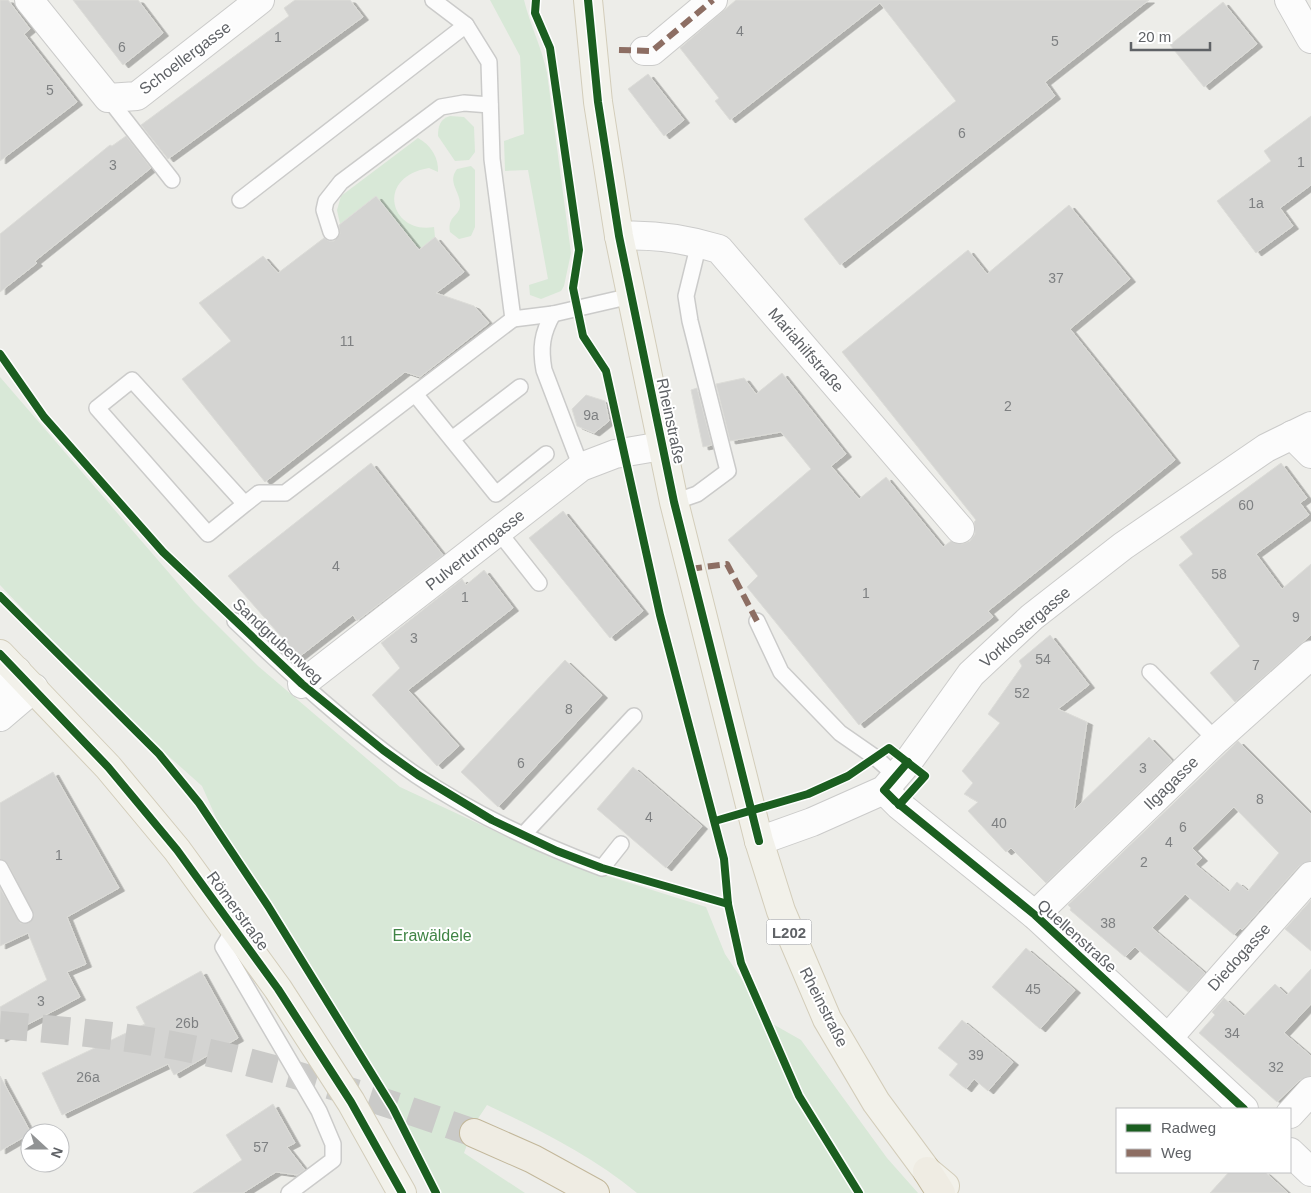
<svg xmlns="http://www.w3.org/2000/svg" width="1311" height="1193" font-family="Helvetica,sans-serif">
<defs>
<filter id="shadow"><feDropShadow dx="5.5" dy="3" stdDeviation="0" flood-color="#0004"/></filter>
</defs>
<rect width="100%" height="100%" fill="#edede9"/>
<!-- green -->
<g fill="#d8e8d7">
<path d="M490,0h34c6,25 18,48 23,73l24,180 -7,33 -3,5 -20,8 -11,-4 -1,-10 19,-6 -20,-109 -23,1 -1,-30 20,-7 -4,-78z"/>
<path d="M450,116l14,1 10,10 1,25 -6,8 -14,1 -17,-25c0,-10 2,-17 12,-20z"/>
<path d="M418,138c13,7 21,20 20,34l-9,-4c-55,9 -38,67 5,59l1,10 -14,11 -4,-1 -41,-51 -36,28 -3,-14 4,-14z"/>
<path d="M471,166l4,4v57l-4,9 -12,3 -9,-7c-3,-17 11,-16 10,-28 0,-13 -13,-22 -3,-35z"/>
<path d="M0,377l195,226 63,63 142,121 157,73 149,47 19,47 46,69 30,17 86,118 31,35h-281c-45,-37 -97,-63 -150,-88l-12,18 -11,30 61,40h-85l-35,-70 -138,-229 -46,-65 -19,-43 -74,-66 -128,-135z"/>
</g>
<!-- building -->
<g fill="#d4d4d2" stroke="#dcdcd8" fill-rule="evenodd" filter="url(#shadow)">
<path d="M0,0h8l22,29 -6,5 53,68 -77,59z"/>
<path d="M73,0h65l25,33 -40,32z"/>
<path d="M295,0h55l13,17 -195,142 -27,-34 148,-109 -5,-8z"/>
<path d="M736,0h413l-104,82 10,14 -215,169 -36,-46 152,-118 -76,-98 -150,117 -15,-19 4,-3 -39,-50z"/>
<path d="M1223,2l34,42 -53,43 -34,-42z"/>
<path d="M648,74l36,46 -20,16 -36,-47z"/>
<path d="M1311,116v69l-31,23 13,18 -37,27 -39,-52 54,-40 -7,-10z"/>
<path d="M126,136l25,32 -116,93 2,2 -37,29v-58l110,-89 2,1z"/>
<path d="M376,196l43,54 16,-13 29,35 -28,21 38,13 15,17 -69,54 -15,-5 -140,110 -83,-103 49,-38 -32,-38 64,-47 15,17 46,-35 5,3h5l6,-7 -1,-9z"/>
<path d="M1069,205l61,74 -60,50 105,131 -187,151 5,6 -134,108 -112,-138 11,-11 -30,-36 83,-71 -30,-37 -51,9 -14,-57 28,-6 12,16 26,-21 64,81 -15,12 28,33 27,-22 57,70 8,-6 11,3 8,-3 5,-7 -1,-12 2,-2 -134,-168 126,-102 19,24z"/>
<path d="M697,388l15,57 -9,2 -12,-57z"/>
<path d="M586,395l19,6 4,20 -15,12 -17,-7 -5,-17z"/>
<path d="M371,463l72,92 -86,66 -4,-6 -54,42 -71,-81z"/>
<path d="M1281,463l26,35 -7,5 9,12 -53,39 26,35 29,-25v71l-76,67 -25,-29 30,-27 -61,-81 14,-11 -13,-17z"/>
<path d="M563,511l80,100 -33,27 -81,-100z"/>
<path d="M484,570l29,38 -105,82 51,56 -22,20 -65,-71 28,-27 -19,-25 81,-64 4,6z"/>
<path d="M1050,635l39,50 -31,24 29,13 -13,88 75,-73 23,24 -126,122 -35,-35 -5,4 -38,-41 10,-9 -14,-8 9,-11 -11,-12 38,-48 -12,-9 34,-48 -3,-5z"/>
<path d="M565,660l37,35 -104,112 -37,-35z"/>
<path d="M1238,741l73,73v47l-12,5 -57,64 -2,-2 -6,7 -49,-41 -33,34 53,45 -17,19 -53,-45 -10,10 -55,-47 1,-2 -3,-3zM1234,807l45,46 -31,38 -11,-9 -8,10 -34,-28 7,-6 -10,-10z"/>
<path d="M633,767l69,59 -36,42 -69,-59z"/>
<path d="M53,772l66,116 -52,29 19,47 -19,8 13,25 -80,42v-32l47,-27 -19,-47 -28,13v-58l20,35h9l5,-8 -26,-51 -8,-5v-56z"/>
<path d="M1311,900v51l-26,-22z"/>
<path d="M1026,948l49,42 -35,39 -48,-42z"/>
<path d="M1311,969v35l-27,29 27,23v20l-11,4 -23,22 -78,-69 16,-18 -3,-3 12,-14 20,18 31,-32 12,11z"/>
<path d="M201,971l37,67 -64,37 -6,-11 -106,51 -20,-42 103,-49 -9,-17z"/>
<path d="M962,1020l51,42 -25,29 -14,-12 -8,10 -17,-14 9,-11 -20,-16z"/>
<path d="M0,1076l31,57 -31,18z"/>
<path d="M273,1104l22,39 -8,4 18,23 -8,5 -21,-3 -33,21h-50l49,-33 -16,-25z"/>
<path d="M1229,1172h36l23,21h-78z"/>
</g>
<g fill="none" stroke-linecap="round" stroke-linejoin="round">
<!-- highway-tunnel -->
<path stroke="#cacac8" stroke-width="28" stroke-dasharray="28 14" stroke-linecap="butt" d="M0,1025c59,5 119,10 177,21 101,20 200,53 297,87"/>
<!-- lane casing -->
<g stroke="#cbcbca" stroke-width="18">
<g id="lane">
<path d="M433,0l33,25 23,37 3,97 21,160 40,-5 78,-18"/>
<path d="M108,98l64,82"/>
<path d="M240,200l226,-175"/>
<path d="M331,232l-7,-22 2,-9 15,-19 100,-75 23,-4 26,2"/>
<path d="M553,314c-11,19 -13,34 -9,56l37,97"/>
<path d="M415,394l81,100 50,-40"/>
<path d="M452,439l68,-52"/>
<path d="M674,502l23,-8 31,-23 -38,-150 -4,-25 13,-53"/>
<path d="M245,504l-37,30 -111,-126 35,-28 113,124 14,-11h26l228,-174"/>
<path d="M498,531l41,52"/>
<path d="M235,621c57,54 116,109 181,154 57,39 122,69 186,93l19,-24"/>
<path d="M757,621l24,51 59,61 36,25 20,18"/>
<path d="M1150,672l66,68"/>
<path d="M524,834l110,-118"/>
<path d="M0,868l25,47"/>
<path d="M234,929l-11,18 96,164 14,33v16l-44,33"/>
</g>
</g>
<!-- street casing -->
<g stroke="#cbcbca" stroke-width="30">
<g id="street">
<path d="M29,0l79,98 29,-2 123,-96"/>
<path d="M1289,0l22,39"/>
<path d="M644,51h8l61,-51"/>
<path d="M619,236c35,-2 67,3 100,13l241,280"/>
<path d="M1292,435l19,19"/>
<path d="M302,684l279,-217 34,-13 47,-8"/>
<path d="M884,790l15,15 136,110 209,194"/>
<path d="M759,841l53,-19 72,-32 24,-28 63,-88 61,-57 91,-71 143,-98 45,-22"/>
<path d="M1035,915l181,-175 95,-85"/>
<path d="M1168,1038l143,-162"/>
<path d="M1290,1114l21,-23"/>
<path d="M1290,1152l21,20"/>
</g>
</g>
<!-- secondary casing -->
<g stroke="#cacbca" stroke-width="30">
<g id="secondary">
<path d="M0,687l17,-16"/>
<path d="M0,717l34,-29"/>
</g>
</g>
<!-- primary casing -->
<g stroke="#d3cdba" stroke-width="30">
<g id="primary">
<path d="M588,0l10,102 21,134 55,266 85,339 22,70 46,108 49,83 51,69 18,15"/>
<path d="M0,654l108,113 69,83 101,139 73,113 51,91"/>
</g>
</g>
<!-- highway casing -->
<g stroke="#c2b79a" stroke-width="30">
<g id="highway">
<path d="M474,1133l59,26 62,34"/>
<path d="M927,1171l14,22"/>
</g>
</g>
<!-- lane -->
<use href="#lane" stroke="#fcfcfc" stroke-width="15"/>
<!-- street -->
<use href="#street" stroke="#fcfcfc" stroke-width="28"/>
<!-- secondary -->
<use href="#secondary" stroke="#fcfcfc" stroke-width="28"/>
<!-- primary -->
<use href="#primary" stroke="#f2f1ea" stroke-width="28"/>
<!-- highway -->
<use href="#highway" stroke="#efece3" stroke-width="28"/>
<!-- quiet -->
<g stroke="#8d6e63" stroke-width="6" stroke-dasharray="12 6" stroke-linecap="butt">
<path d="M619,50l33,1 61,-51"/>
<path d="M690,569l37,-5 30,57"/>
</g>
<!-- cycleway casing -->
<g stroke="#fff" stroke-width="11">
<g id="cycleway">
<path d="M536,0l-1,13 15,35 29,202 -6,38 10,48 23,35 54,244 64,244 4,45 13,59 58,133 60,97"/>
<path d="M588,0l10,102 21,134 55,266 85,339"/>
<path d="M0,354l44,63 119,135 139,132 81,66 35,25 74,45 65,31 45,17 126,36"/>
<path d="M0,596l159,158 40,49 69,103 125,202 43,85"/>
<path d="M0,654l108,113 69,83 101,139 73,113 51,91"/>
<path d="M908,762l-24,28 11,11 140,114 209,194"/>
<path d="M715,821l93,-27 40,-18 41,-28 36,28 -26,29"/>
</g>
</g>
<!-- cycleway -->
<use href="#cycleway" stroke="#1b5e20" stroke-width="8"/>
</g>
<g text-anchor="middle" dominant-baseline="central" stroke-width="4" stroke-linejoin="round" paint-order="stroke">
<!-- number labels -->
<g font-size="14" fill="#7e8082">
<text x="740" y="31">4</text>
<text x="278" y="37">1</text>
<text x="1055" y="41">5</text>
<text x="122" y="47">6</text>
<text x="50" y="90">5</text>
<text x="962" y="133">6</text>
<text x="1301" y="162">1</text>
<text x="113" y="165">3</text>
<text x="1256" y="203">1a</text>
<text x="1056" y="278">37</text>
<text x="347" y="341">11</text>
<text x="1008" y="406">2</text>
<text x="591" y="415">9a</text>
<text x="1246" y="505">60</text>
<text x="336" y="566">4</text>
<text x="1219" y="574">58</text>
<text x="866" y="593">1</text>
<text x="465" y="597">1</text>
<text x="1296" y="617">9</text>
<text x="414" y="638">3</text>
<text x="1043" y="659">54</text>
<text x="1256" y="665">7</text>
<text x="1022" y="693">52</text>
<text x="569" y="709">8</text>
<text x="521" y="763">6</text>
<text x="1143" y="768">3</text>
<text x="1260" y="799">8</text>
<text x="649" y="817">4</text>
<text x="999" y="823">40</text>
<text x="1183" y="827">6</text>
<text x="1169" y="842">4</text>
<text x="59" y="855">1</text>
<text x="1144" y="862">2</text>
<text x="1108" y="923">38</text>
<text x="1033" y="989">45</text>
<text x="41" y="1001">3</text>
<text x="187" y="1023">26b</text>
<text x="1232" y="1033">34</text>
<text x="976" y="1055">39</text>
<text x="1276" y="1067">32</text>
<text x="88" y="1077">26a</text>
<text x="261" y="1147">57</text>
</g>
<!-- shield labels -->
<rect fill="#fff" stroke="#8f9194" stroke-width="1" x="766.5" y="919.5" width="45" height="25" rx="4"/>
<g font-size="15" font-weight="bold" fill="#5f6266">
<text x="789" y="932">L202</text>
</g>
<!-- street labels -->
<g font-size="16" fill="#5f6266" stroke="#fff">
<text transform="translate(185 58) rotate(-37)">Schoellergasse</text>
<text transform="translate(806 350) rotate(49)">Mariahilfstraße</text>
<text transform="translate(671 421) rotate(78)">Rheinstraße</text>
<text transform="translate(475 550) rotate(-38)">Pulverturmgasse</text>
<text transform="translate(1025 627) rotate(-41)">Vorklostergasse</text>
<text transform="translate(278 641) rotate(43)">Sandgrubenweg</text>
<text transform="translate(1171 783) rotate(-44)">Ilgagasse</text>
<text transform="translate(238 911) rotate(54)">Römerstraße</text>
<text transform="translate(1077 936) rotate(42)">Quellenstraße</text>
<text transform="translate(1239 957) rotate(-48)">Diedogasse</text>
<text transform="translate(824 1007) rotate(63)">Rheinstraße</text>
</g>
<!-- park labels -->
<g font-size="16" fill="#408445" stroke="#fff">
<text x="432" y="935">Erawäldele</text>
</g>
</g>
<!-- legend -->
<rect x="1116" y="1108" width="175" height="65" fill="#ffffff" stroke="#bfc0c2"/>
<rect x="1126" y="1124" width="25" height="8" fill="#1b5e20" stroke="#bfc0c2"/>
<text x="1161" y="1133" font-size="15" fill="#5f6266">Radweg</text>
<rect x="1126" y="1149" width="25" height="8" fill="#8d6e63" stroke="#bfc0c2"/>
<text x="1161" y="1158" font-size="15" fill="#5f6266">Weg</text>
<!-- north arrow -->
<g transform="translate(45 1148) rotate(111)"><circle r="24" fill="#ffffff" stroke="#bfc0c2"/>
<path d="M0-4L9 19L0 12L-9 19Z" fill="#919394"/>
<text y="-8" font-size="14" font-weight="bold" text-anchor="middle" fill="#5f6266">N</text>
</g>
<!-- scale -->
<path d="M1131 42v8h79v-8" fill="none" stroke="#5f6266" stroke-width="2.5"/>
<text x="1138" y="42" font-size="15" fill="#5f6266" stroke="#ffffff" stroke-width="4" paint-order="stroke">20 m</text>
</svg>
